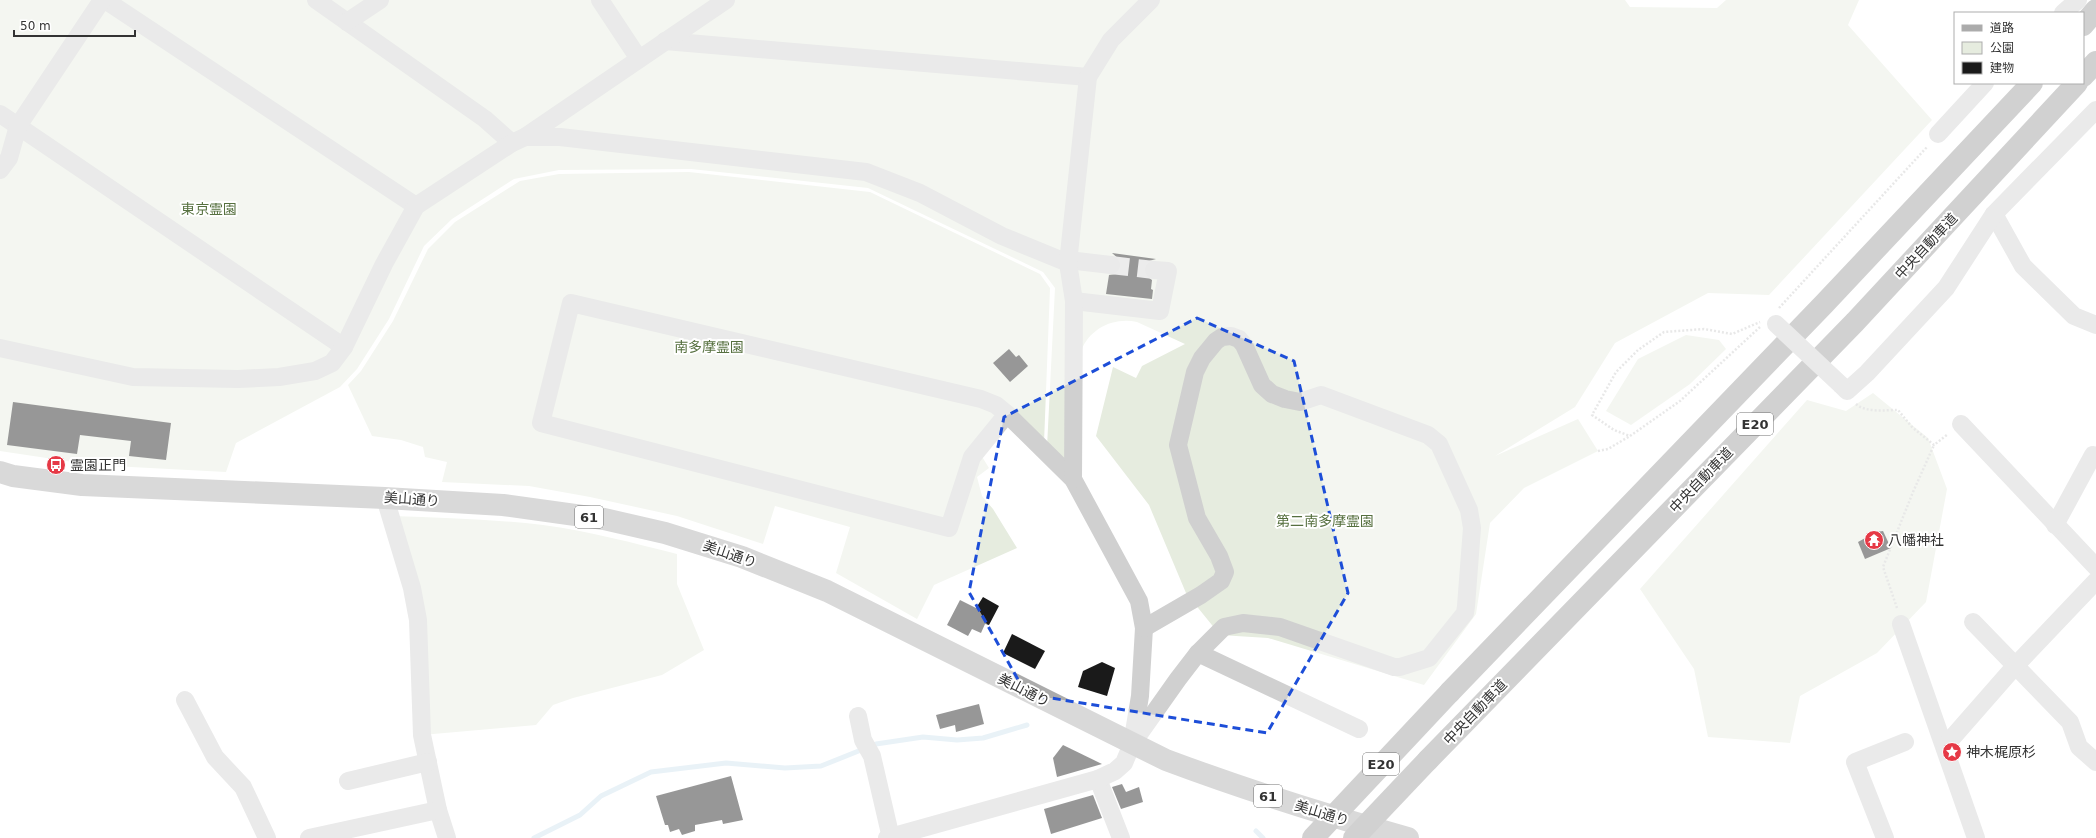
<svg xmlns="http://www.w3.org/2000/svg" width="2096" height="838" font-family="'DejaVu Sans','Noto Sans JP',sans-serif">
<rect width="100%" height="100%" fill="#fff"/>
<!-- green -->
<g fill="#e6ecdf">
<path d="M0,0h1625l5,7 87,1 9,-8h133l-11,25 84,95 -163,175 -61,-2 -93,50 -40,64 -80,49 83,-37 20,32 -74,37 -34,35 -14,91 -52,71 -156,-47 -48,-3 -34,-42 -37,-88 -53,-69 17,-69 23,11 6,-12 43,-22 -48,-22c-23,-5 -47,6 -56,29l-7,122 -27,-26 8,-159 -12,-16 -175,-84 -177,-19 -132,1 -45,9 -62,40 -28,27 -35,73 -32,50 -17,18 -104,56 -10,29 -133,-7 -93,-14z"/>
<path d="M689,172l181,20 170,82 10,14 -6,155 -29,-28 -34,40 8,13 -12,9 5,19 11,13 24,39 -83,37 -17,34 -81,-46 14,-46 -75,-21 -12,38 -86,-28 -87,-19 -61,-11 -87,-4 5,-20 -22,-5 -2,-10 -22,-7 -29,-4 -24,-51 13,-14 32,-50 35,-72 27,-27 65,-41 39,-7z"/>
<path d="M1686,335l33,5 7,9 -36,35 -59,41 -25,-14 32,-52z"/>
<path d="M1873,393l55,45 19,51 -21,113 -49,51 -77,43 -10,47 -82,-6 -14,-68 -54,-80 167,-189 39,11z"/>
<path d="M392,516c51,2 101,3 151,9 46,6 90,18 134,29v30l27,66 -42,25 -89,23 -20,7 -17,20 -114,10 -4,-115z"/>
</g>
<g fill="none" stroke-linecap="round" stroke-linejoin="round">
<!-- stream -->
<g stroke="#cfe2ee" stroke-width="5">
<path d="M1256,831l7,7"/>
<path d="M534,838l46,-23 21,-19 50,-24 75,-9 59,5 36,-2 55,-22 47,-7 34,3 26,-2 44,-13"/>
</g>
</g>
<!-- building -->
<g fill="#1a1a1a">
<path d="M1112,253l44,6 -7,2 -5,8 1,6 7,5 -1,9 2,1 -1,9 -46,-5 3,-19 7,-1 5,-7 -1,-7z"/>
<path d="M1009,349l7,8 3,-2 9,11 -18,16 -17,-19z"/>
<path d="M13,402l158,21 -5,37 -37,-4 2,-15 -51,-6 -3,19 -70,-9z"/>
<path d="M1883,531l8,17 -26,11 -7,-17 18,-10z"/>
<path d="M983,597l16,9 -10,19 -4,-1 -4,9 -9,-4 -4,7 -21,-11 13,-25 16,8z"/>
<path d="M1012,634l33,17 -10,18 -32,-16z"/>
<path d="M1102,662l13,6 -8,28 -29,-9 5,-16z"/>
<path d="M979,704l5,20 -28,8 -1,-7 -15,4 -4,-14z"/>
<path d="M1063,745l39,19 -45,13 -4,-19z"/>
<path d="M731,776l12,44 -20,4 -1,-4 -27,5v6l-13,4 -3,-6 -9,3 -2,-7h-3l-9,-29z"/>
<path d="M1122,784l4,8 13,-5 4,15 -22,7 -9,-22z"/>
<path d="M1093,795l9,23 -51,16 -7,-25z"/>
</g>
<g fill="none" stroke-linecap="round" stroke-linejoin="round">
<!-- minor-tunnel -->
<path stroke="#d6d6d6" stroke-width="18" stroke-dasharray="18 9" stroke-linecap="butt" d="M1111,265l43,5"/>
<!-- path -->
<g stroke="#cdcdcd" stroke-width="2.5" stroke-dasharray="2 2" stroke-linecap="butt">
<path d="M1779,308l148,-161"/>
<path d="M1760,327l-80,74 -50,35 -16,-6 -22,-15 24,-43 22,-22 26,-18 40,-3 28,5 28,-12"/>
<path d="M1856,404c10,9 30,6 42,6l14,17 22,18 14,-11"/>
<path d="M1598,451l10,-2 22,-13"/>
<path d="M1897,608l-14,-41 30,-75 21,-47"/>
</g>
<!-- minor -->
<g stroke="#d0d0d0" stroke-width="18">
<path d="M105,0l311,206"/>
<path d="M316,0l169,119 27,24"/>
<path d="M600,0l39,59"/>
<path d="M2063,13l15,-13"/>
<path d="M347,22l33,-22"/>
<path d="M665,41l423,36"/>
<path d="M0,114l344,233"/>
<path d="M1938,134l47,-51"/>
<path d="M525,137l201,-137"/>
<path d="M0,170l9,-12 9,-32 84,-126"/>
<path d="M1994,214l29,52 51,50 22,9"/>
<path d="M1068,260l43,5"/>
<path d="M1074,301l86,10 8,-40 -14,-1"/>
<path d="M0,348l133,29 105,2 41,-2 36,-6 17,-8 12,-16 40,-83 32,-58 96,-63 13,-6h35l306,35 54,21 82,43 66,27"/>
<path d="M1841,385l6,6 20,-18 79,-85 48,-74 102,-104"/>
<path d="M1007,414l-35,43 -23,71 -408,-105 30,-120 410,96 15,6 11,9 66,65 66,122 5,27 -4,68 -8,48"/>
<path d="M1961,424l135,143"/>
<path d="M1073,479l1,-178 -6,-38 20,-186 23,-37 40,-40"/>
<path d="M385,498l27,90 6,32 4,115 16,75 9,28"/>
<path d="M2055,525l38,-70"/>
<path d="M1973,622l97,100 9,25 17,15"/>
<path d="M1901,624l75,214"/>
<path d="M1198,653l161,76"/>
<path d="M185,700l30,57 28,30 24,51"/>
<path d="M858,716l5,24 9,16 19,82"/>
<path d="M1945,746l71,-81 80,-84"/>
<path d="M1098,779l23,59"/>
<path d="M348,781l80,-19"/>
<path d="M309,838l129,-28"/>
<path d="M887,838l211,-59 17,-8 9,-8 8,-19 46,-65 20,-26 26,-26 19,-4 37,4 114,40h6l29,-9 36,-45 1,-7 6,-78 -3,-18 -30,-66 -11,-9 -107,-40 -21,7 -15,-3 -13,-5 -10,-9 -18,-40 -5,-6 -8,-3 -9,1 -6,4 -14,17 -7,14 -17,73 19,73 22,38 6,16 -4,9 -20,14 -57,33"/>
<path d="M1885,838l-30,-76 50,-20"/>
</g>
<!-- major -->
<path stroke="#ababab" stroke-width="22" d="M0,472l13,4 69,9 303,13 118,7 101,14 61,14 77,24 85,34 339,169c80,30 160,55 242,78"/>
<!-- highway -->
<g stroke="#9a9a9a" stroke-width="22">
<path d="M2083,25l13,-15"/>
<path d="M2083,76l13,-14"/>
<path d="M1450,692l374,-388 208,-221"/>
<path d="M1428,760l427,-438 222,-239"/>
</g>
<!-- minor-bridge -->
<path stroke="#d0d0d0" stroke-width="18" d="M1776,324l65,61"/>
<!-- highway-bridge -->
<g stroke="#9a9a9a" stroke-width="22">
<path d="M1313,838l137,-146"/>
<path d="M1354,838l74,-78"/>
</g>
</g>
<!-- marked area -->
<path d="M0 0H2096V838H0ZM1197,318l97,43 54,232 -81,140 -241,-39 -57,-102 35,-175z" fill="#fff" fill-opacity=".55" fill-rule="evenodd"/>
<path fill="none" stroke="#1d4ed8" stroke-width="3" stroke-dasharray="8 5" stroke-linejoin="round" d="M1197,318l97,43 54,232 -81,140 -241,-39 -57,-102 35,-175z"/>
<!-- icons -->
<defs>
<g id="bus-disc" transform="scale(1)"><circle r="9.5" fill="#e63946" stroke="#fff"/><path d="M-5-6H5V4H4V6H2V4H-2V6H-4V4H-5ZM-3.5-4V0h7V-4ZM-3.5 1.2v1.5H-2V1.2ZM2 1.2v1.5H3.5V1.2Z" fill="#fff"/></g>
<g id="temple-disc" transform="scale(1)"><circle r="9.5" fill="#e63946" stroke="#fff"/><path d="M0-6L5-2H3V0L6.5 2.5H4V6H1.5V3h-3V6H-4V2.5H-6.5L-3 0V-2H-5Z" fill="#fff"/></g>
<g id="sight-disc" transform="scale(1)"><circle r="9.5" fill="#e63946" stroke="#fff"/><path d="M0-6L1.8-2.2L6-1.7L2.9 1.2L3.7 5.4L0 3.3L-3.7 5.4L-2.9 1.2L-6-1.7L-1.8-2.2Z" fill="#fff"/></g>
</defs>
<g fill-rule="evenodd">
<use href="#bus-disc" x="56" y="465"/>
<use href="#temple-disc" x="1874" y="540"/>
<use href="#sight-disc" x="1952" y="752"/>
</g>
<g text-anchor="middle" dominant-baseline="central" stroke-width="4" stroke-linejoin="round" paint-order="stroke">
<!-- shield labels -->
<g fill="#fff" stroke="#707070" stroke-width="1">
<rect x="1737" y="413" width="36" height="22" rx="3"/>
<rect x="575" y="506" width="28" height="22" rx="3"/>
<rect x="1363" y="753" width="36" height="22" rx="3"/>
<rect x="1254" y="785" width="28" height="22" rx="3"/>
</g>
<g font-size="13" font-weight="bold" fill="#333">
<text x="1755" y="424">E20</text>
<text x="589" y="517">61</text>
<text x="1381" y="764">E20</text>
<text x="1268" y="796">61</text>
</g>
<!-- park labels -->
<g font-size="14" fill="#56703f" stroke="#fff">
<text x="209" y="209">東京霊園</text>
<text x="709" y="347">南多摩霊園</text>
<text x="1325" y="521">第二南多摩霊園</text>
</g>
<!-- street labels -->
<g font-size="14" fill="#333" stroke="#fff">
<text transform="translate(1926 246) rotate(-47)">中央自動車道</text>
<text transform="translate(1701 480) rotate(-46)">中央自動車道</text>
<text transform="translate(412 499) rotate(4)">美山通り</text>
<text transform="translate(730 554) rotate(19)">美山通り</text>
<text transform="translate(1024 690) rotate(27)">美山通り</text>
<text transform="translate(1475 712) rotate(-46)">中央自動車道</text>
<text transform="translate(1322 813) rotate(17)">美山通り</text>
</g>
<!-- poi labels -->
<g font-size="14" fill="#333" stroke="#fff" text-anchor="start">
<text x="70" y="465">霊園正門</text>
<text x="1888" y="540">八幡神社</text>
<text x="1966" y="752">神木梶原杉</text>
</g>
</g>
<!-- legend -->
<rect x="1954" y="12" width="130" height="72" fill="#ffffff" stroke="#adadad"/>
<rect x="1962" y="25" width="20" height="6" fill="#ababab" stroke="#adadad"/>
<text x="1990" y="32" font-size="12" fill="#333333">道路</text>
<rect x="1962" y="42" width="20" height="12" fill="#e6ecdf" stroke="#adadad"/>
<text x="1990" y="52" font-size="12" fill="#333333">公園</text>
<rect x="1962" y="62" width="20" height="12" fill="#1a1a1a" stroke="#adadad"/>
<text x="1990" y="72" font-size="12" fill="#333333">建物</text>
<!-- scale -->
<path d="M14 30v6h121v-6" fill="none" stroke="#333333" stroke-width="2"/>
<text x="20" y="30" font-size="12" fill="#333333" stroke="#ffffff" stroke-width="3" paint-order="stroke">50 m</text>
</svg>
